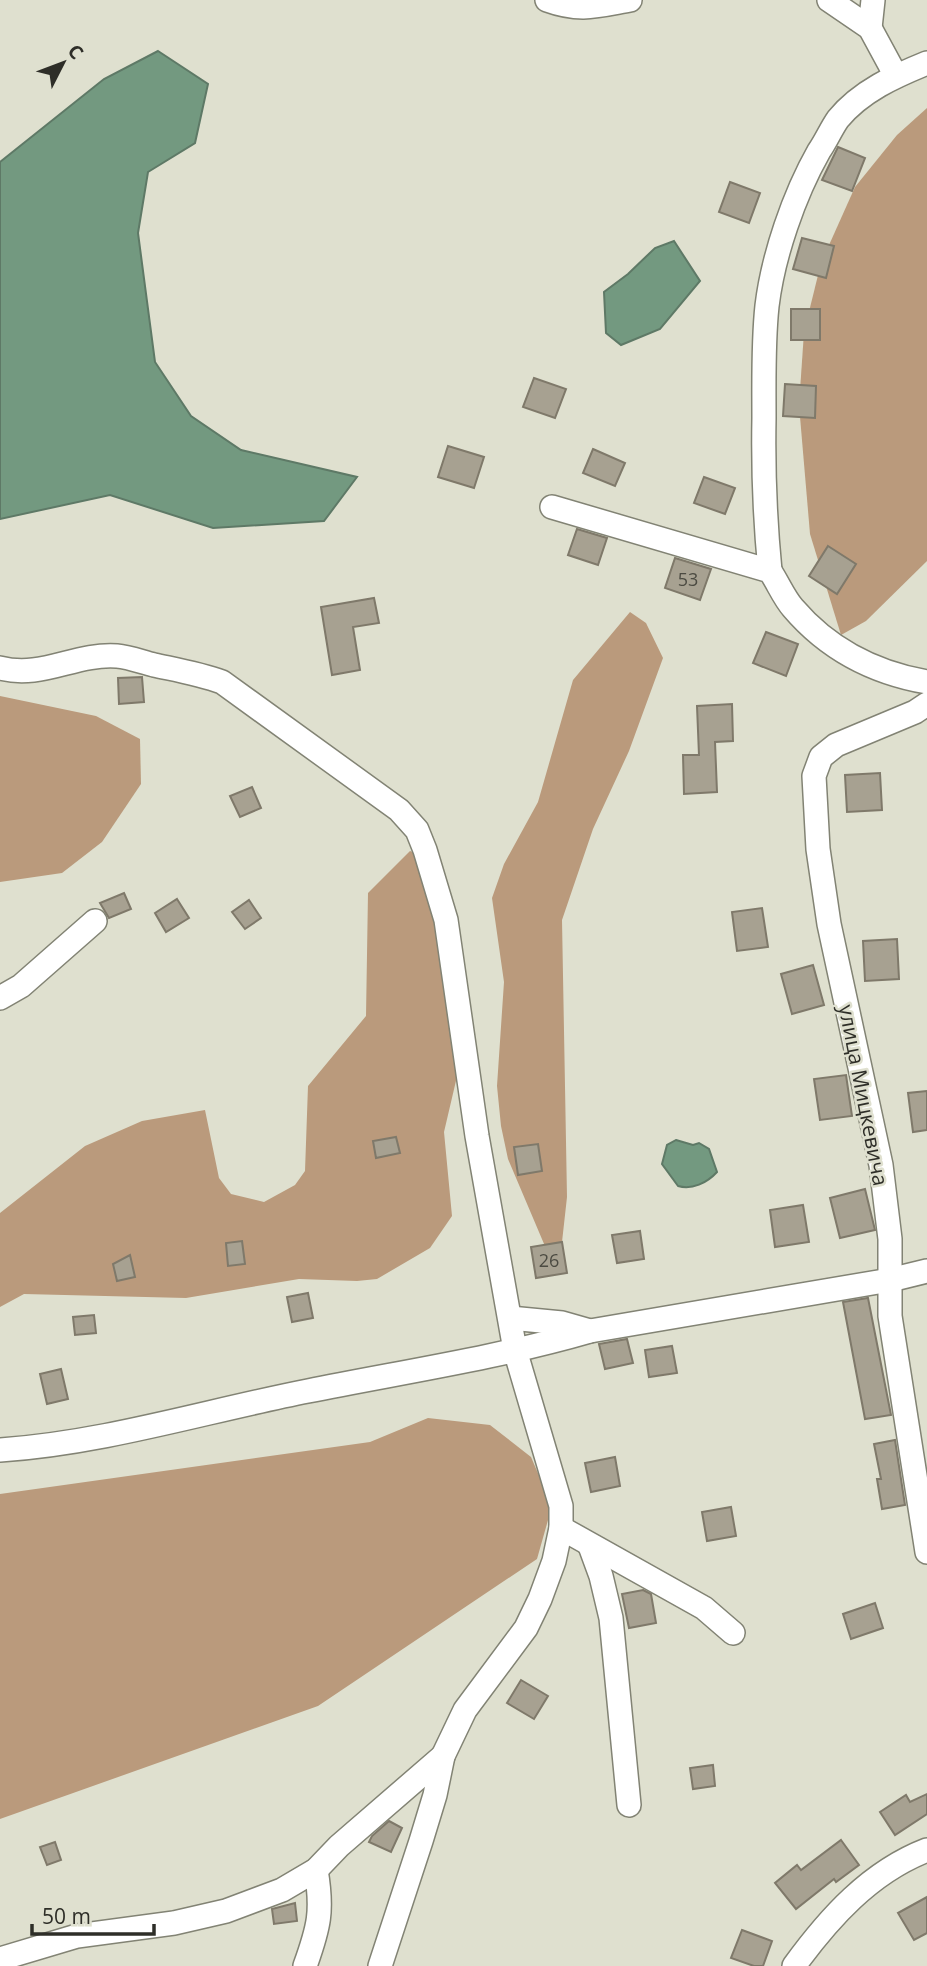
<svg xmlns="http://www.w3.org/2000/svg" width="927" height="1966" font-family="'Open Sans',sans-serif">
<rect width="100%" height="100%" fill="#dfe0cf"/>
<!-- forest -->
<g fill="#ba9a7c">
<path d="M927,108v453l-61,60 -25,14 -31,-101 -11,-129 5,-73 17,-69 34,-76 42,-52z"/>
<path d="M630,612l16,11 17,35 -34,93 -36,78 -31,91 5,277 -5,45 -12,16 -42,-99 -7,-33 -4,-40 7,-104 -12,-84 12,-34 34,-62 35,-122z"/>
<path d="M0,696l96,20 44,23 1,45 -39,58 -40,31 -62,9z"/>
<path d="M410,851l18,7 38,180 -22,94 8,84 -22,32 -53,31 -20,2 -58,-2 -113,19 -162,-4 -24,13v-94l85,-67 57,-25 63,-11 14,68 12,16 33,8 31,-17 10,-14 3,-85 58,-70 2,-123z"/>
<path d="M428,1418l62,7 41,32 21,49 -15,53 -219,147 -318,113v-325l370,-52z"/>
</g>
<!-- water -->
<g fill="#739980" stroke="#5e7966" stroke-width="2">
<path d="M158,51l50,33 -13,59 -47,29 -10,61 17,129 36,54 50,34 116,27 -33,44 -111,7 -103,-33 -110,24v-357l104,-83z"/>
<path d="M674,241l26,40 -40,48 -39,16 -15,-12 -2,-41 24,-18 27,-26z"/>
<path d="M676,1140l17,5 6,-2 10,6 8,23c-10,11 -25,18 -39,14l-16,-22 5,-19z"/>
</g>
<!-- building -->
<g fill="#a7a191" stroke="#7f796a" stroke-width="2">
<path d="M838,147l27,11 -13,33 -30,-11z"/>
<path d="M730,182l30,11 -11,30 -30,-11z"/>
<path d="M802,238l32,8 -8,32 -33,-9z"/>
<rect x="791" y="309" width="29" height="31"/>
<path d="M534,378l32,11 -11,29 -32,-11z"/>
<path d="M785,384l31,2 -1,32 -32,-2z"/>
<path d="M448,446l36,11 -10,31 -36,-11z"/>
<path d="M593,449l32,14 -10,23 -32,-13z"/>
<path d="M704,477l31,11 -10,26 -31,-11z"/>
<path d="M577,529l30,9 -9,27 -30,-10z"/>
<path d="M828,546l28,18 -19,30 -28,-18z"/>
<path d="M675,558l36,11 -11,31 -35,-12z"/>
<path d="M374,598l5,25 -26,4 7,43 -28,5 -11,-68z"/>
<path d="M766,632l32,12 -12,32 -33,-13z"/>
<path d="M142,677l2,25 -25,2 -1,-26z"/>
<path d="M732,704l1,37 -18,1 2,50 -33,2 -1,-39h16l-2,-49z"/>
<path d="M880,773l2,37 -35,2 -2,-37z"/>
<path d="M252,787l9,21 -21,9 -10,-21z"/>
<path d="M124,893l7,16 -22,9 -9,-15z"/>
<path d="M177,899l12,19 -23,14 -11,-19z"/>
<path d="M249,900l12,18 -16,11 -13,-17z"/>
<path d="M762,908l6,39 -31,4 -5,-39z"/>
<path d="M897,939l2,40 -34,2 -2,-40z"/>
<path d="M813,965l11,40 -32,9 -11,-40z"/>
<path d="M846,1075l6,41 -32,4 -6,-41z"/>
<path d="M927,1091v39l-14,2 -5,-39z"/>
<path d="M396,1137l4,16 -24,5 -3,-17z"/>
<path d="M538,1144l4,27 -24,4 -4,-28z"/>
<path d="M865,1189l10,41 -35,8 -10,-40z"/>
<path d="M803,1205l6,37 -34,5 -5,-37z"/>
<path d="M640,1231l4,28 -27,4 -5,-28z"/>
<path d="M242,1241l3,23 -17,2 -2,-23z"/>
<path d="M562,1242l5,31 -31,5 -5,-31z"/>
<path d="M130,1255l5,22 -18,4 -4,-17z"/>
<path d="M308,1293l5,25 -21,4 -5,-25z"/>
<path d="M868,1298l23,117 -26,4 -22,-117z"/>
<path d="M94,1315l2,18 -21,2 -2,-18z"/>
<path d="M627,1339l6,24 -28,6 -6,-25z"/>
<path d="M672,1346l5,27 -28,4 -4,-27z"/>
<path d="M61,1369l7,30 -21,5 -7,-30z"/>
<path d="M895,1440l10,65 -23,4 -5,-30h4l-7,-35z"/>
<path d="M615,1457l5,29 -29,6 -6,-29z"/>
<path d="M731,1507l5,29 -29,5 -5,-29z"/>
<path d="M643,1590l8,4 5,29 -27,5 -7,-34z"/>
<path d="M875,1603l8,25 -32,11 -8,-25z"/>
<path d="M521,1680l27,16 -14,23 -27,-16z"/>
<path d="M713,1765l2,21 -22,3 -3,-21z"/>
<path d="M927,1794v20l-32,21 -15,-23 26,-17 4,7z"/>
<path d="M389,1821l13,7 -11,24 -22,-10 3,-6z"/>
<path d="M841,1840l18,25 -23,17 -2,-3 -38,30 -21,-26 22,-18 4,5z"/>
<path d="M55,1842l6,18 -14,5 -7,-18z"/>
<path d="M927,1897v36l-13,7 -16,-27z"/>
<path d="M295,1903l2,18 -23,3 -2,-15z"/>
<path d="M742,1930l30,11 -9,25h-9l-23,-8z"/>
</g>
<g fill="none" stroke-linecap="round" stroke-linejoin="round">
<!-- minor casing -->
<g stroke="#828374" stroke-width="26">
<g id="minor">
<path d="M547,0c33,12 50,6 83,0"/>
<path d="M829,0l41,28 26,48"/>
<path d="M870,28l3,-28"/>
<path d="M552,507l218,64c8,12 14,27 23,37 35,41 82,65 134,74"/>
<path d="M770,571c-5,-51 -7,-102 -6,-153 0,-37 -1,-75 3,-112 6,-50 27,-111 52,-155 7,-10 12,-22 19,-32 23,-28 57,-43 89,-56"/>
<path d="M0,668c42,11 75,-15 117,-12 12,1 25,6 37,9 23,5 46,9 68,17l177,128 18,20 8,20 21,70 31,216 38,214 46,156v22l-7,33 -14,38 -14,29 -61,82 -22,46 -8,39 -14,46 -41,125"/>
<path d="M927,704l-12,8 -79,33 -15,12 -7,19 4,73 11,75 52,241 9,74v77l37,236"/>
<path d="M0,998l21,-12 74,-65"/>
<path d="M510,1318l52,5 28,8"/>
<path d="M0,1450c104,-7 206,-39 308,-59 94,-19 189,-33 282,-60l300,-51 37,-9"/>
<path d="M561,1528l143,80 29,25"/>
<path d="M590,1546l11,30 10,42 18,187"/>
<path d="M0,1959l77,-23 97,-13 52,-12 56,-21 34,-20 23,-24 104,-90"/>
<path d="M305,1966c14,-39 18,-55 11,-96"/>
<path d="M794,1966c35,-48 76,-94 133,-116"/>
</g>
</g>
<!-- minor -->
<use href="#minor" stroke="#fff" stroke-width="23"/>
</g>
<g text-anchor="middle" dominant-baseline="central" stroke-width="5" stroke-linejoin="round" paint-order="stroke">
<!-- number labels -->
<g font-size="18" fill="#4c4b42">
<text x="688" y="579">53</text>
<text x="549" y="1260">26</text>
</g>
<!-- street labels -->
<g font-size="21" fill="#2e2e28" stroke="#dfe0cf">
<text transform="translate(864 1095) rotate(79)">улица Мицкевича</text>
</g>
</g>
<!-- north arrow -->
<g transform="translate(63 63) rotate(48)" stroke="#dfe0cf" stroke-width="5" paint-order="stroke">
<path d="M0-5L12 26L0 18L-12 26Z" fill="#2e2e28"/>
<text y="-10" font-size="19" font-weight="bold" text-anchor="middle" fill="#2e2e28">С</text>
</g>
<!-- scale -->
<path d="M32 1924v10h122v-10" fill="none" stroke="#2e2e28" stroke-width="3.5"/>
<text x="42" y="1924" font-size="21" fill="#2e2e28" stroke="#dfe0cf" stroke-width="5" paint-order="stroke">50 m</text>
</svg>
